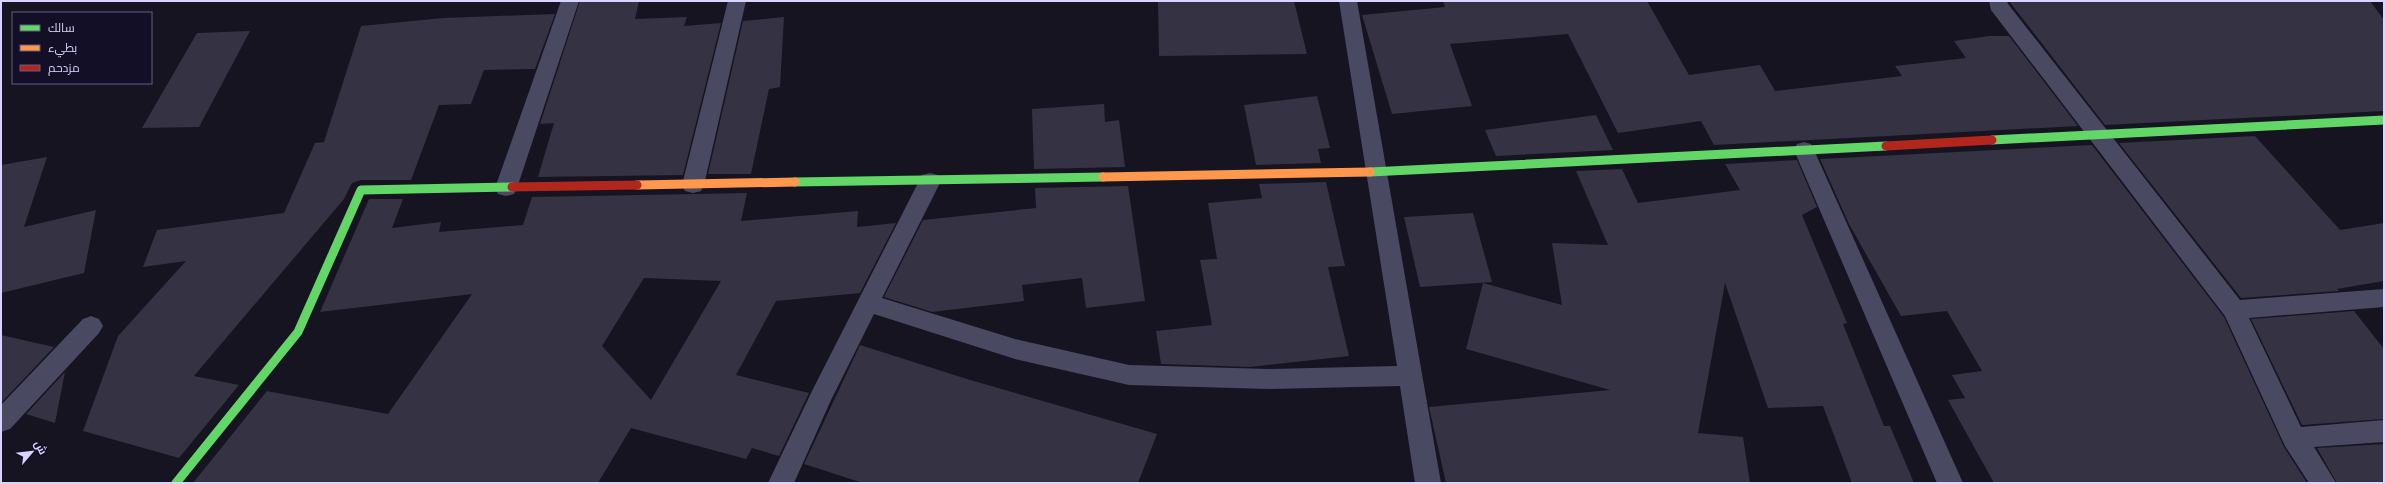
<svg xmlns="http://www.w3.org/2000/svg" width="2385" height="484" font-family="'Noto Sans',Cairo,sans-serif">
<rect width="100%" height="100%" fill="#161421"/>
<!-- building -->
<g fill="#343243" fill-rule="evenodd">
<path d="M580,1h59l-4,18 52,-2 -3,9 37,-3 -38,152 -145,2 16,-54 -14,1z"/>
<path d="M1158,1h136l13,53 -148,2z"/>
<path d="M1443,1h204l42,74 71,-10 15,26 127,-15 -7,-10 71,-8 -12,-17 35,-5h20l69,90 -364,19 -13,-24 -83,12 -50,-99 -118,10 22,62 -80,8 -30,-99 83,-8z"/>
<path d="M2009,1h361l14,19v91l-279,14z"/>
<path d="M555,14l-20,55 -51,1 -13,34 -32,1 -28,75h-50l-9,3 -8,16 -150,177 45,9 -60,73 -96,-27 35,-95 68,-75 -43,6 14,-37 127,-17 31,-70 9,-1 37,-116 82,-8z"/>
<path d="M784,17l-4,70 -11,2 -18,85h-43l35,-153z"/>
<path d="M250,31l-51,96 -57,1 55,-95z"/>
<path d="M1317,96l13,52 -12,1 3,14 -65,2 -12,-60z"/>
<path d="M1104,104l1,18 14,-2 6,47 -91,2 -2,-60z"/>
<path d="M1596,115l17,35 -117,6 -11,-26z"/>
<path d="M2255,136l85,94 44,-7v58l-47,8 2,2 -98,7 -122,-155z"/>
<path d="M2092,145l132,172 60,130 23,36h-313l-46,-83 17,-2 -13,-23 30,-4 -35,-60 -46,5 -52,-92 -29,-65z"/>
<path d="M47,157l-23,70 72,-17 -12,63 -83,20v-128z"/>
<path d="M1797,160l20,47 -15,8 45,108 -4,1 41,102h6l24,57h-62l-29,-77 -55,2 -43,-125 -27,150 45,4 7,46h-304l-17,-76 181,-17 -144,-41 17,-66 79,22 -10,-62 56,2 -32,-74 46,-2 16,34 102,-13 -15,-26z"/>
<path d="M1326,182l19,84 -17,1 21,89 -99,11 -89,-3 -5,-33 56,-6 -12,-65 17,-1 -9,-56 54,-5 -3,-14z"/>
<path d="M1128,186l17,115 -59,7 -4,-30 -60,7 2,16 -92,11 -48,-15 39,-77 113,-12 -1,-20z"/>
<path d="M747,193l-6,28 117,-10 -1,16 39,-4 -36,70 -84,8 -40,74 73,18 -30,63 -27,-8 -6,11 -115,-31 -33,55h-405l74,-92 121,23 84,-120 -152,18 49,-113h34l-11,29 49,-6 -2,10 84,-7 9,-28zM644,278l77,3 -70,119 -49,-54z"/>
<path d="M1473,213l19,69 -72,5 -16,-70z"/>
<path d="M2354,311l30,38v70l-82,6 -51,-106z"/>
<path d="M1,335l53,12 -53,56z"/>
<path d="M860,345l107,34 190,55 -19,49h-275l-59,-19z"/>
<path d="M65,372l-10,51 -29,-9z"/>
<path d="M2384,444v39h-47l-20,-35z"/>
</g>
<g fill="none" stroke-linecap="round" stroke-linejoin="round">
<!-- street -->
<g fill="#4a4962" fill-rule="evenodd">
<path d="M561,1h18l-62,187 -3,6 -8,2 -8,-2 -3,-6z"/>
<path d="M728,1h18l-42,184 -3,6 -8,2 -8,-2 -3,-6z"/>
<path d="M1339,1h18l84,482h-26l-15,-97 -131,3 -140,-4 -114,-26 -141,-45 -43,86 -37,83h-26l45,-94 106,-208 3,-6 8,-2 8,2 3,6 -59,117 133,41 114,26 140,4 128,-3z"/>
<path d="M1989,1h18l1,3 232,296 144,-11v18l-135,11 52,109 83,-7v22l-70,5 22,36h-27l-24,-37 -60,-130 -234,-306z"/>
<path d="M1804,142l7,2 3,6 149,333h-26l-143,-333 3,-6z"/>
<path d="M91,316l8,3 4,7 -4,7 -89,96 -9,3v-27l82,-86z"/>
</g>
<!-- fast -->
<g stroke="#63d668" stroke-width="9">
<path d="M1992,140l392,-20"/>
<path d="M1370,172l516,-26"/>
<path d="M795,182l308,-5"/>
<path d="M176,483l122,-151 63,-142 151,-3"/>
</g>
<!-- slow -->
<g stroke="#ff974d" stroke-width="9">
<path d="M1103,177l267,-5"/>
<path d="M637,185l158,-3"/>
</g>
<!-- jam -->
<g stroke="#b3261e" stroke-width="9">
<path d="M1886,146l106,-6"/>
<path d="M512,187l125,-2"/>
</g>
</g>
<!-- border -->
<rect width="2385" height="484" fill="none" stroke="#d9d4ff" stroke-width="4"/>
<!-- legend -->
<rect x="12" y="12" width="140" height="72" fill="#130f26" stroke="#625e7d"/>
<rect x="20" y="25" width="20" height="6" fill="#63d668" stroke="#625e7d"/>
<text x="48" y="32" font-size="12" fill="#d9d4ff">سالك</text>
<rect x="20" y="45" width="20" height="6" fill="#ff974d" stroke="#625e7d"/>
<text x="48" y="52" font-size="12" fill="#d9d4ff">بطيء</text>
<rect x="20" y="65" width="20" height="6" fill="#b3261e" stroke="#625e7d"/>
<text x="48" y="72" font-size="12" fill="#d9d4ff">مزدحم</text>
<!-- north arrow -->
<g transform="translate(32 452) rotate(62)" stroke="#130f26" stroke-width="3" paint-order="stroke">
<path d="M0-3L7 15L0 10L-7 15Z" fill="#d9d4ff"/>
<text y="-6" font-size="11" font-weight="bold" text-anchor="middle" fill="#d9d4ff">ش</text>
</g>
</svg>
